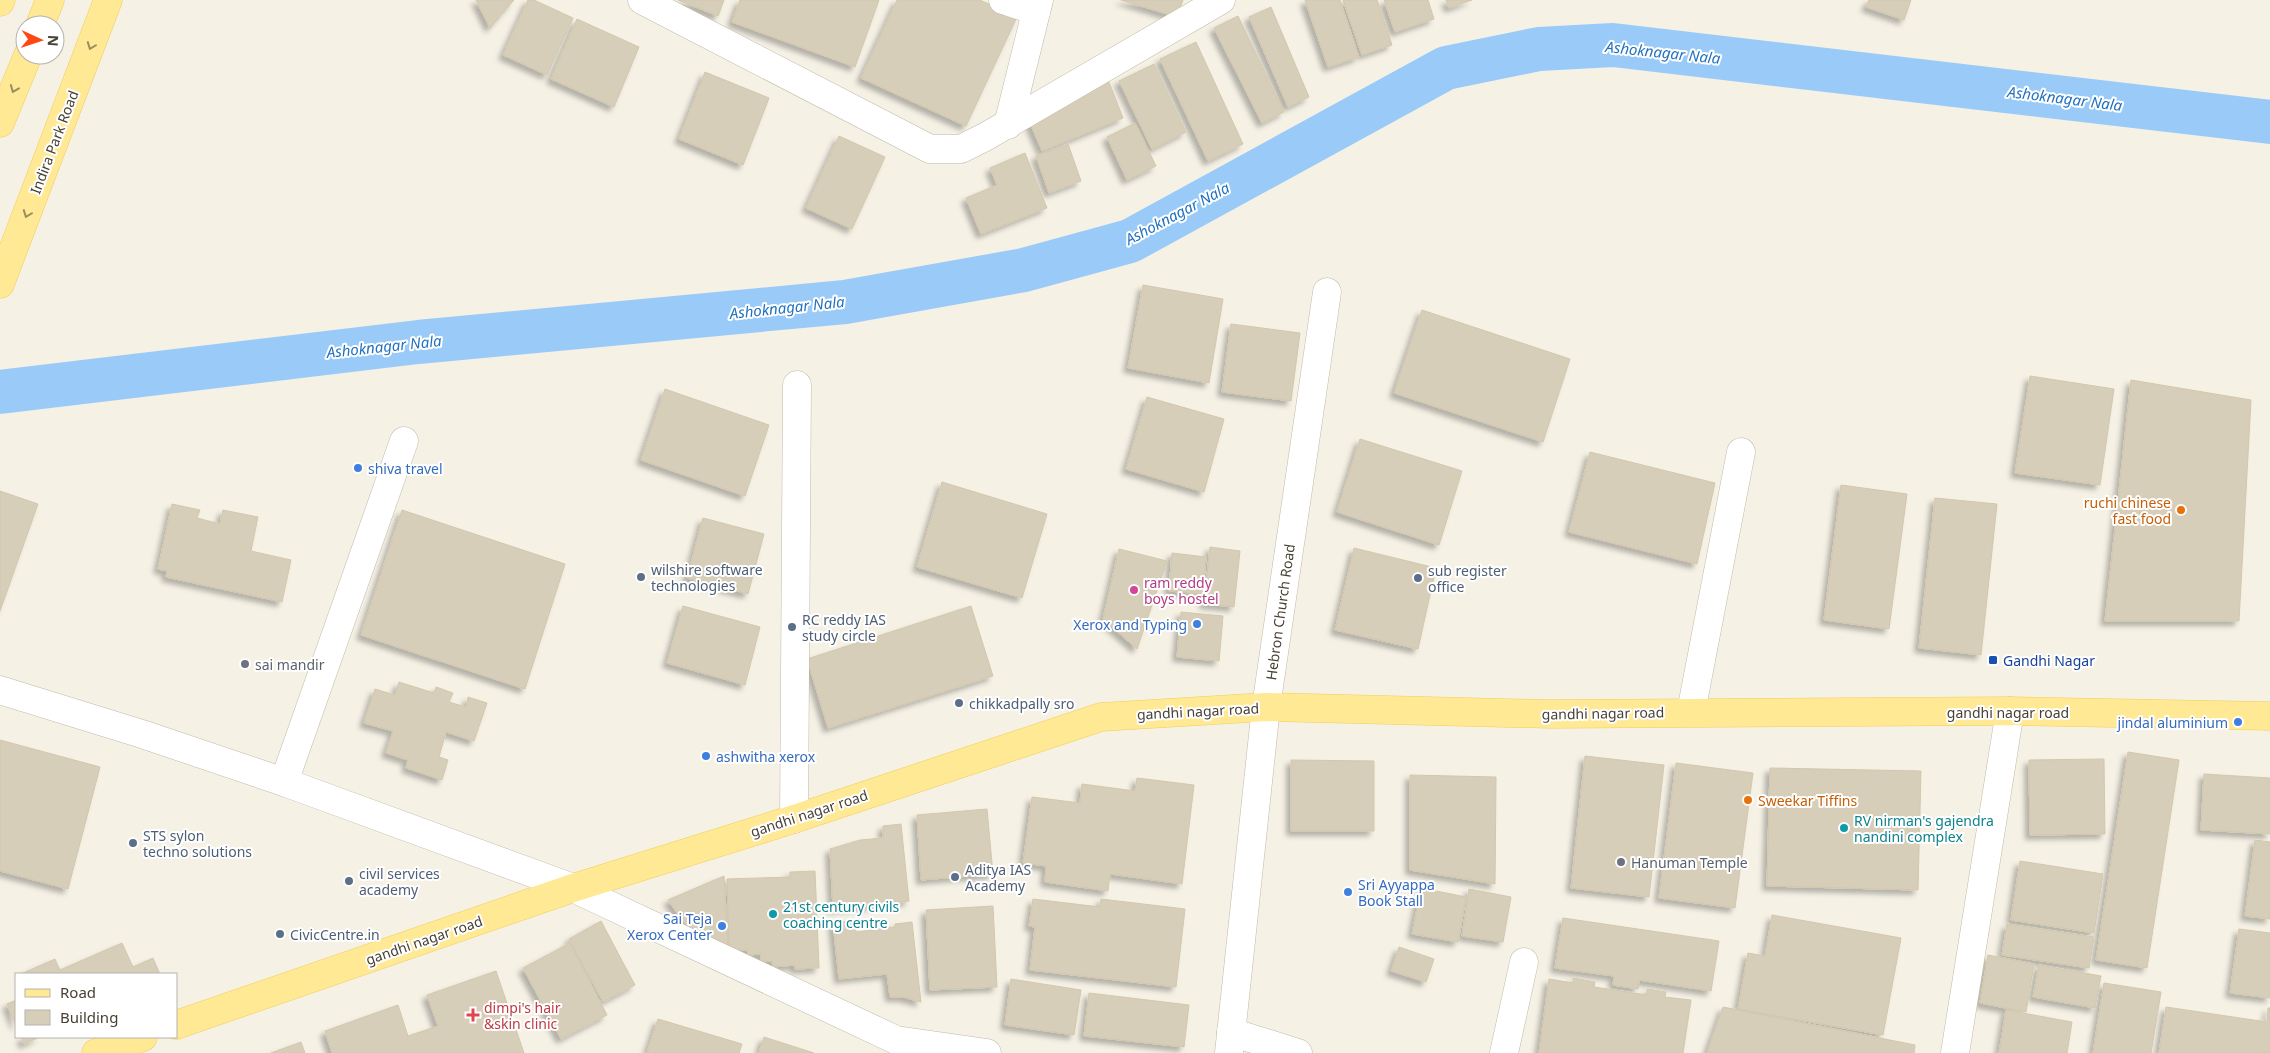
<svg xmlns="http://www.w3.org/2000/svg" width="2270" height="1053" font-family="'Noto Sans',sans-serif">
<defs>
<filter id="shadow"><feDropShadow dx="-4.5" dy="4.5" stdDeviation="2.5" flood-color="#0004"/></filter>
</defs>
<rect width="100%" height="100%" fill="#f5f1e5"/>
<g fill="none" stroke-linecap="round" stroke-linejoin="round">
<!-- canal -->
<path stroke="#9acbf8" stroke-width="44" d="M0,392l418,-50 427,-40 179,-32 106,-29 316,-173 93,-19 74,-4 657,77"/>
</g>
<!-- building -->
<g fill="#d7ceb9" stroke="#d3c7ac" filter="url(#shadow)">
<path d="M476,0h38l-24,28z"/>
<path d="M528,0h6l39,18 -26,57 -44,-20z"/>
<path d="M678,0h46l-6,16z"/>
<path d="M740,0h139l-24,67 -123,-45z"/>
<path d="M897,0h83l37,17 -51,109 -105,-48z"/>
<path d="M1121,0h62l-6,17z"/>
<path d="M1305,0h35l19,57 -31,10z"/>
<path d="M1343,0h34l15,45 -30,10z"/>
<path d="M1384,0h44l6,19 -39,13z"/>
<path d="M1446,0h26l-23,8z"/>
<path d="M1869,0h42l-7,20 -38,-13z"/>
<path d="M1271,7l38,90 -21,10 -39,-90z"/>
<path d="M1238,16l46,96 -22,11 -48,-95z"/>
<path d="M577,19l62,28 -25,60 -63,-28z"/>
<path d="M1196,42l47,102 -35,17 -48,-102z"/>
<path d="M1154,64l32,68 -34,17 -33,-68z"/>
<path d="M705,72l64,26 -26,67 -64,-26z"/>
<path d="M1109,82l14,36 -81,33 -15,-35z"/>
<path d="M1135,123l21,43 -29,14 -20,-43z"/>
<path d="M839,136l46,21 -33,72 -46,-21z"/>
<path d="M1068,144l13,37 -32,12 -13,-37z"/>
<path d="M1025,153l22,55 -66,26 -15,-36 31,-13 -7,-17z"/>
<path d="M1143,285l80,14 -14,84 -81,-15z"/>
<path d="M1422,310l148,49 -27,83 -149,-49z"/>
<path d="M1231,324l69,9 -9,68 -69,-9z"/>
<path d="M2030,376l84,13 -14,96 -85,-12z"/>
<path d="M2131,380l120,20 -12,221h-134z"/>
<path d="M665,389l104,36 -24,71 -104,-36z"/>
<path d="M1147,397l77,22 -20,73 -78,-23z"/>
<path d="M1360,439l102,32 -23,74 -102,-33z"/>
<path d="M1590,452l125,31 -18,81 -128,-32z"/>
<path d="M942,482l105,32 -25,84 -105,-31z"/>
<path d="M1841,485l66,9 -18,135 -65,-9z"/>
<path d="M0,491l38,13 -38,107z"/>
<path d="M1935,498l62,6 -16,151 -62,-7z"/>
<path d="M172,504l28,6 -3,8 23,6 3,-14 35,7 -7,34 40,9 -9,42 -116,-25 1,-6 -9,-2z"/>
<path d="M402,510l163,54 -40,125 -164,-54z"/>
<path d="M703,518l61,16 -16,60 -61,-16z"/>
<path d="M1210,547l30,4 -6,56 -30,-3z"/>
<path d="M1354,548l82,20 -18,81 -83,-19z"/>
<path d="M1119,549l48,12 -30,88 -34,-30z"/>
<path d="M1172,553l34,4 -3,37 -34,-3z"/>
<path d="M683,606l77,21 -15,58 -78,-22z"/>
<path d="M971,606l22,70 -165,52 -21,-69z"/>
<path d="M1181,612l42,4 -4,45 -42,-4z"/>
<path d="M399,682l35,11 2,-6 17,6 -4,9 17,5 2,-10 19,6 -13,38 -28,-9 -7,25 9,3 -6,20 -36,-12 2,-8 -22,-7 7,-22 -29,-8 11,-34 20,6z"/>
<path d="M0,740l100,27 -32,122 -68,-18z"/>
<path d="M2128,752l51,8 -32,208 -51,-8z"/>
<path d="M1585,756l79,9 -15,132 -78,-9z"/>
<path d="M2104,759l1,75 -75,1 -1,-75z"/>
<path d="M1291,760l83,1v70h-83z"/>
<path d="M1676,763l77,10 -18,135 -76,-10z"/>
<path d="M1770,768l151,3 -3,119 -151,-4z"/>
<path d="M2204,774l66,4v56l-69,-4z"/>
<path d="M1410,775l86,2 -1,107 -85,-14z"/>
<path d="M1137,778l57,7 -12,99 -72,-10 -2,17 -63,-9 1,-16 -23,-3 9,-66 48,6 2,-19 53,7z"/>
<path d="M987,809l6,65 -72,6 -4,-65z"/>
<path d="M901,824l8,77 -76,8 -3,-60 30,-9 23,-2v-12z"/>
<path d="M2255,840l15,2v77l-25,-3z"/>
<path d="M2020,861l83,13 -9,59 -83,-13z"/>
<path d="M815,871l4,97 -24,1v-4l-22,2 -1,-6h-11v-7l-13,1 -1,-5h-18l-2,-71 63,-2v-5z"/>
<path d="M724,876l4,72 -34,-11 -26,-37z"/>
<path d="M1421,888l45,9 -8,45 -46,-8z"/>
<path d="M1469,889l42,8 -8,45 -41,-6z"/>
<path d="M1033,899l67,8 1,-8 84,10 -9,78 -146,-17 5,-43 -6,-1z"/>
<path d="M993,906l4,81 -67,3 -4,-80z"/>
<path d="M1772,915l129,23 -18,97 -145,-26 10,-56 17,3z"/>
<path d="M1563,918l156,23 -8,50 -72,-11 -1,9 -25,-4 1,-9 -59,-8z"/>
<path d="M855,920l1,12 39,-5v-3l17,-2 9,80 -18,-5h-13l-3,-23 -48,5 -6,-56z"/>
<path d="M601,921l34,64 -32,17 -34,-63z"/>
<path d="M2007,924l87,13 -5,31 -87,-13z"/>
<path d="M2239,929l31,4v65l-40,-5z"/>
<path d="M122,943l11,24 20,-9 7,16h-139l34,-15 5,11z"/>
<path d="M570,943l37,72 -46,24 -38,-71z"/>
<path d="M1399,947l35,12 -8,23 -35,-11z"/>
<path d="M1988,955l46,9 -8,48 -46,-9z"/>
<path d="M2039,965l62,11 -6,32 -62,-11z"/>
<path d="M496,971l28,82h-192l-7,-22 73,-26 10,31 30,-10 -11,-31z"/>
<path d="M1573,978l22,4 -1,5 53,8v-6l19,3 -1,5 26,3 -8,53h-144l10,-74 24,4z"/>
<path d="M1011,979l70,11 -7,45 -69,-10z"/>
<path d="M2104,983l57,9 -10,61h-58z"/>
<path d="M1089,993l100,12 -5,42 -100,-11z"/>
<path d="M16,1000v26l-9,-22z"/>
<path d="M1723,1007l192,38 -1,8h-207z"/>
<path d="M2166,1007l101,15 1,-14h2v45h-111z"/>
<path d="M2006,1010l66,12 -5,31h-68z"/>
<path d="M658,1019l84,25 -3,9h-92z"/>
<path d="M21,1037h19l-16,7z"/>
<path d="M764,1037l50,16h-55z"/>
<path d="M301,1042l4,11h-34z"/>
</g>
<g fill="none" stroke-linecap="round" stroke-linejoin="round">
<!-- minor casing -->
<g stroke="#c1baa7" stroke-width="29">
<g id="minor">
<path d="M642,0l288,149h31l24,-12 236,-137"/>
<path d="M1003,0l33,11"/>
<path d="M1008,125l31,-125"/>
<path d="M0,690l142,44 142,48 289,106 323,152 91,13"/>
<path d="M1691,712l50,-260"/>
<path d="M284,782l120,-341"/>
<path d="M794,819l3,-434"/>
<path d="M1231,1032l67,21"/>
<path d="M1229,1053l37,-346 61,-415"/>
<path d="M1504,1053l20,-91"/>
<path d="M1955,1053l55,-342"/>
</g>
</g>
<!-- major casing -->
<g stroke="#f1ce56" stroke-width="29">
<g id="major">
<path d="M0,2l1,-2"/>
<path d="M40,25l10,-25"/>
<path d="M0,123l28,-68"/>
<path d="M0,284l108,-284"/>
<path d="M176,1025l397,-137 221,-69 307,-102 165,-10 284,7 460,-3 260,5"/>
<path d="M96,1053l47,-16"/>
</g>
</g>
<!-- minor -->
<use href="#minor" stroke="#fff" stroke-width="28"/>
<!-- major -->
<use href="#major" stroke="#ffe994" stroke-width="28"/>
</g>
<!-- one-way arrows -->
<defs><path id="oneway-chevron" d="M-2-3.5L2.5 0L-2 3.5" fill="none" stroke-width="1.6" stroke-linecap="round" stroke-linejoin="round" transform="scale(1.25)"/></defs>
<g stroke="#9a8d5f">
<use href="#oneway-chevron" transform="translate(91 46) rotate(111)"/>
<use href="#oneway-chevron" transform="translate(14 89) rotate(112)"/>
<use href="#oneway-chevron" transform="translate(27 214) rotate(111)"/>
</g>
<!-- markers -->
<g fill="#3f7fe0" stroke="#fff" stroke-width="2">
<circle cx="358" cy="468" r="5"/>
<circle cx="1197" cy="624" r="5"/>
<circle cx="2238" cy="722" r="5"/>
<circle cx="706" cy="756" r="5"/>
<circle cx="1348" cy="892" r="5"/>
<circle cx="722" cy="926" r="5"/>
</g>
<g fill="#e8710a" stroke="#fff" stroke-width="2">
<circle cx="2181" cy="510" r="5"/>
<circle cx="1748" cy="800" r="5"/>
</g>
<g fill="#5c6f8a" stroke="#fff" stroke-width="2">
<circle cx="641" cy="577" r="5"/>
<circle cx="1418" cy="578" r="5"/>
<circle cx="792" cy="627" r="5"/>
<circle cx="959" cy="703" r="5"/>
<circle cx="133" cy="843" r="5"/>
<circle cx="955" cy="877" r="5"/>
<circle cx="349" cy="881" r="5"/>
<circle cx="280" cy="934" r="5"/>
</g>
<circle fill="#d1479c" stroke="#fff" stroke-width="2" cx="1134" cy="590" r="5"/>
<rect fill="#1a4fb4" stroke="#fff" stroke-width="2" x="1988" y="655" width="10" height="10" rx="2.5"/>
<g fill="#6b7280" stroke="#fff" stroke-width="2">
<circle cx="245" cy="664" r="5"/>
<circle cx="1621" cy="862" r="5"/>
</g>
<g fill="#0f9aa8" stroke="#fff" stroke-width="2">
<circle cx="1844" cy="828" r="5"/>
<circle cx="773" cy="914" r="5"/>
</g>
<path fill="#e0444e" stroke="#fff" stroke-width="2" d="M470.5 1007.5h5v5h5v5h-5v5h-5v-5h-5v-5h5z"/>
<g text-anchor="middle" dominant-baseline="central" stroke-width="4" stroke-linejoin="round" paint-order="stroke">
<!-- street labels -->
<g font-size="14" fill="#484134" stroke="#fff">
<text transform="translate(54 142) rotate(-69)">Indira Park Road</text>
<text transform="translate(1280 612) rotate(-82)">Hebron Church Road</text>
<text transform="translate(1198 711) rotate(-3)">gandhi nagar road</text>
<text x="2008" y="712">gandhi nagar road</text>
<text transform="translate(1603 713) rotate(-1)">gandhi nagar road</text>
<text transform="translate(809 813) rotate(-18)">gandhi nagar road</text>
<text transform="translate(424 940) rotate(-19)">gandhi nagar road</text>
</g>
<!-- shop labels -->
<g font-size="14" fill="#366cbe" stroke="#fff" text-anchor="start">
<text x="368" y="468">shiva travel</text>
<text x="1187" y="624" text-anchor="end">Xerox and Typing</text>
<text x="2228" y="722" text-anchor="end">jindal aluminium</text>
<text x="716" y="756">ashwitha xerox</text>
<text x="1358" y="884">Sri Ayyappa<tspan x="1358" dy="16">Book Stall</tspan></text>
<text x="712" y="918" text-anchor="end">Sai Teja<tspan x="712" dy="16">Xerox Center</tspan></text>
</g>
<!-- food labels -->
<g font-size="14" fill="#c56008" stroke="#fff" text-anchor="end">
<text x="2171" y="502">ruchi chinese<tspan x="2171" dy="16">fast food</tspan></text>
<text x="1758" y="800" text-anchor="start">Sweekar Tiffins</text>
</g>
<!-- service labels -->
<g font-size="14" fill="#4e5e75" stroke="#fff" text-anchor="start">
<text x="651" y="569">wilshire software<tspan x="651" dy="16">technologies</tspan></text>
<text x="1428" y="570">sub register<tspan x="1428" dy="16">office</tspan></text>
<text x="802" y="619">RC reddy IAS<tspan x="802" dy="16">study circle</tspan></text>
<text x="969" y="703">chikkadpally sro</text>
<text x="143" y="835">STS sylon<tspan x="143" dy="16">techno solutions</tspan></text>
<text x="965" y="869">Aditya IAS<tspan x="965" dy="16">Academy</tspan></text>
<text x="359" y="873">civil services<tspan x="359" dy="16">academy</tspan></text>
<text x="290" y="934">CivicCentre.in</text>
</g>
<!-- hotel labels -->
<g font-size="14" fill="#b23c85" stroke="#fff" text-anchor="start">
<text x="1144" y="582">ram reddy<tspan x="1144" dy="16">boys hostel</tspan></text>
</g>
<!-- transit labels -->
<g font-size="14" fill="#164399" stroke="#fff" text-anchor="start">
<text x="2003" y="660">Gandhi Nagar</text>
</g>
<!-- worship labels -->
<g font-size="14" fill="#5b616d" stroke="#fff" text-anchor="start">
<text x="255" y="664">sai mandir</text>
<text x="1631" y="862">Hanuman Temple</text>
</g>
<!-- culture labels -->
<g font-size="14" fill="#0d838f" stroke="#fff" text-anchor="start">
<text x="1854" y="820">RV nirman's gajendra<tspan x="1854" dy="16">nandini complex</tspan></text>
<text x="783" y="906">21st century civils<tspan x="783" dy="16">coaching centre</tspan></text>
</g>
<!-- health labels -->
<g font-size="14" fill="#be3a42" stroke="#fff" text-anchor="start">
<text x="484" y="1007">dimpi's hair<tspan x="484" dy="16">&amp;skin clinic</tspan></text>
</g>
<!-- water labels -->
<g font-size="15" font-style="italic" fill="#2171c0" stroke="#fff">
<text transform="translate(1663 52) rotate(6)">Ashoknagar Nala</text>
<text transform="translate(2065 98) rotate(7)">Ashoknagar Nala</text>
<text transform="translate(1177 213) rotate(-28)">Ashoknagar Nala</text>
<text transform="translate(787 307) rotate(-6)">Ashoknagar Nala</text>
<text transform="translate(384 346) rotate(-6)">Ashoknagar Nala</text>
</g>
</g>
<!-- legend -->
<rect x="15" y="973" width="162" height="65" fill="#ffffff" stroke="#b6b3ae"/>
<rect x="25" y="989" width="25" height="8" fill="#ffe994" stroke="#b6b3ae"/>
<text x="60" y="998" font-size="15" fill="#484134">Road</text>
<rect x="25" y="1010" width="25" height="15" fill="#d7ceb9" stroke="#b6b3ae"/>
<text x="60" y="1023" font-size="15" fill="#484134">Building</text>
<!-- north arrow -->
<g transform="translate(40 40) rotate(93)"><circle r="24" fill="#ffffff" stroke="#b6b3ae"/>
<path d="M0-4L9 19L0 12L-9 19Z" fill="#ff4712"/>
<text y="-8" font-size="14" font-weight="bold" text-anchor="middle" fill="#484134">N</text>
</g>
</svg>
